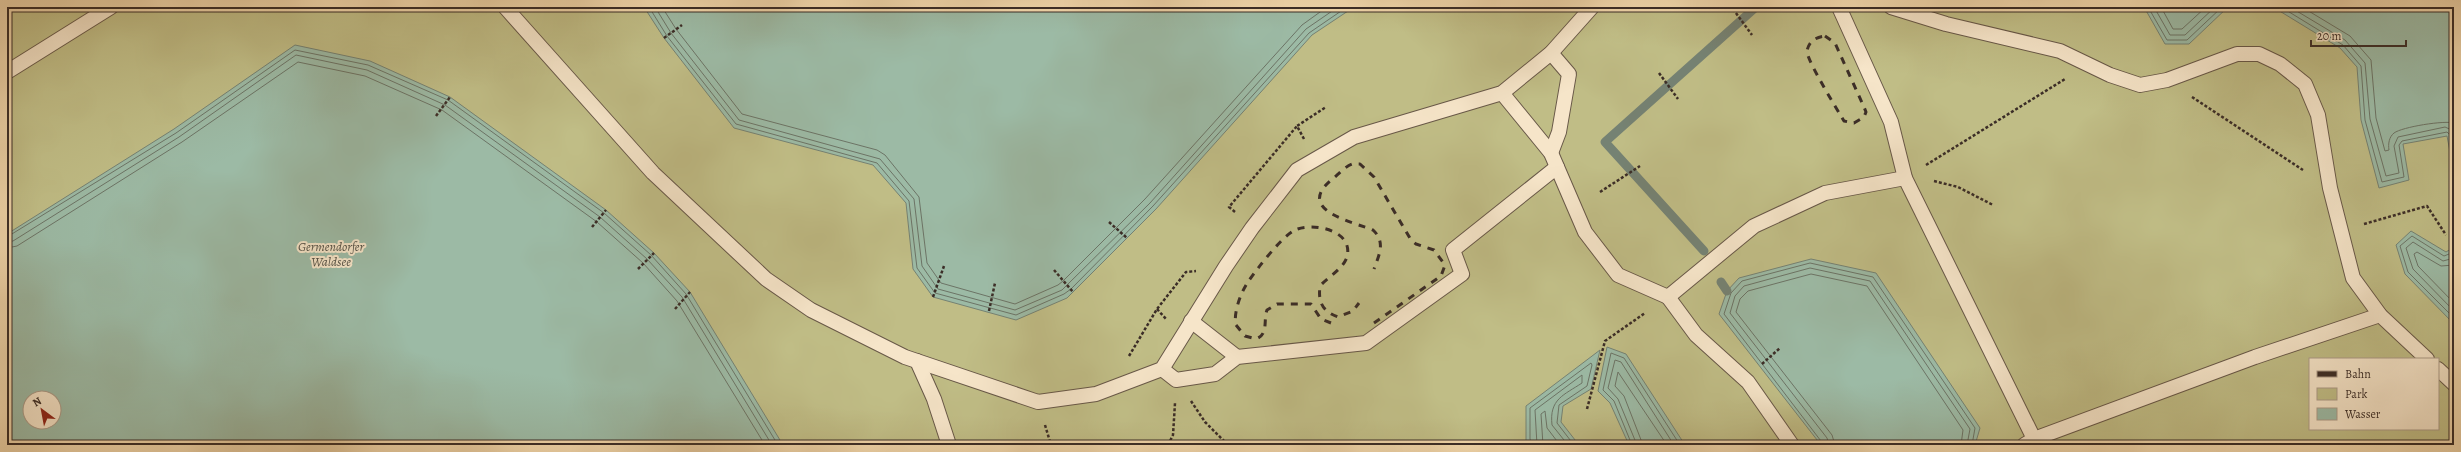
<svg xmlns="http://www.w3.org/2000/svg" width="2461" height="452" font-family="Alegreya,serif">
<rect width="100%" height="100%" fill="#f1d7ac"/>
<filter id="stains"><feTurbulence type="fractalNoise" baseFrequency=".005" numOctaves="4"/><feColorMatrix values="0 0 0 0 .2 0 0 0 0 .09 0 0 0 0 .02 0 0 0 .5 -.17"/></filter>
<radialGradient id="worn" r=".72"><stop offset=".6" stop-color="#630" stop-opacity="0"/><stop offset="1" stop-color="#630" stop-opacity=".3"/></radialGradient>
<!-- green -->
<path fill="#c0bd86" stroke="#7e7556" fill-rule="evenodd" d="M7,7h2447v438h-2447zM2310,359h128v70h-128zM30,398h24v24h-24z"/>
<!-- water -->
<g fill="#9cbaa5" stroke="#758273" fill-rule="evenodd">
<path d="M644,7h710l-42,28 -156,174 -89,89 -51,22 -83,-23 -20,-28 -7,-66 -33,-38 -139,-37 -70,-90z"/>
<path d="M2144,7h84l-39,37h-24z"/>
<path d="M2273,7h181v166l-7,-37 -44,8 6,36 -30,8 -18,-68 -4,-53 -17,-19z"/>
<path d="M295,45l75,16 80,36 156,113 48,43 36,39 93,153h-776v-211l167,-105zM30,398h24v24h-24z"/>
<path d="M2411,231l35,21 8,-5v77l-49,-50 -9,-29z"/>
<path d="M1811,259l65,14 104,155 -5,17h-154l-102,-131 8,-23 12,-13z"/>
<path d="M1607,347l19,7 59,91h-56l-19,-42 -12,-12z"/>
<path d="M1600,350l-9,39 -28,17 -2,16 18,23h-50l-3,-4v-35z"/>
</g>
<g fill="none" stroke-linecap="round" stroke-linejoin="round">
<!-- shore -->
<g stroke="#6c7466" stroke-width="1">
<path d="M649,7l18,29 69,88 141,39 32,38 8,67 18,25 81,22 48,-21 7,-5 82,-83 156,-173 38,-26"/>
<path d="M655,7l16,26 68,87 141,39 34,40 8,67 16,23 77,21 47,-20 5,-5 83,-82 156,-174 32,-22"/>
<path d="M662,7l14,22 66,85 135,36 8,5 34,42 8,66 14,20 74,21 43,-19 5,-4 82,-82 157,-174 25,-18"/>
<path d="M2148,7l19,33h20l35,-33"/>
<path d="M2154,7l16,28h15l30,-28"/>
<path d="M2161,7l12,22h9l24,-22"/>
<path d="M2281,7l62,38 18,21 4,54 17,62 22,-5 -5,-32 3,-4 45,-9 4,4 3,15"/>
<path d="M2290,7l55,33 20,23 5,56 16,57 13,-3 -5,-27 4,-9 47,-10 9,4"/>
<path d="M2302,7l48,29 21,24 5,58 9,33 4,-1c-1,-6 0,-13 5,-17 8,-6 51,-13 60,-10"/>
<path d="M7,237l169,-104 119,-83 73,15 80,35 156,113 47,42 35,39 92,151"/>
<path d="M7,242l6,-1 166,-104 117,-82 71,15 78,35 155,112 47,42 35,38 90,148"/>
<path d="M7,248l10,-2 165,-104 116,-80 67,14 77,34 155,112 46,41 34,38 88,144"/>
<path d="M2454,252l-10,4 -32,-20 -12,10 8,26 46,46"/>
<path d="M2454,258l-11,3 -30,-19 -7,6 7,21 41,42"/>
<path d="M2454,265l-13,1 -24,-14 -3,2 4,12 36,37"/>
<path d="M1532,445l-2,-6v-31l61,-45 1,2 -5,21 -28,19 -2,18 17,22"/>
<path d="M1537,445l-2,-35 47,-35v8c-18,12 -33,16 -30,42l16,20"/>
<path d="M1543,445l-2,-31 4,-3 2,17 13,17"/>
<path d="M1632,445l-18,-44 -11,-11 8,-37 13,5 56,87"/>
<path d="M1637,445l-19,-46 -10,-11 7,-28 6,2 53,83"/>
<path d="M1643,445l-19,-49 -9,-10 3,-14 49,73"/>
<path d="M1824,445l-100,-131 7,-21 11,-12 68,-18 63,14 102,151 -3,17"/>
<path d="M1829,445l-2,-7 -97,-125 5,-17 9,-10 66,-18 60,13 100,148 -3,16"/>
<path d="M1835,445l-3,-10 -96,-123 4,-13 8,-8 63,-17 56,12 96,144 -2,15"/>
</g>
<!-- stream -->
<g stroke="#758273" stroke-width="9">
<path d="M1704,251l-99,-109 151,-135"/>
<path d="M1721,282l6,9"/>
</g>
<!-- lane casing -->
<g stroke="#685848" stroke-width="16">
<g id="lane">
<path d="M505,7l148,166 113,106 45,31 94,47 133,45 58,-8 66,-25 64,-103 26,-38 45,-58 57,-33 148,-44 49,-40 41,-46"/>
<path d="M1839,7l52,115 14,56 132,267"/>
<path d="M1891,7l55,17 114,27 50,24 30,10 27,-5 70,-26h22l21,10 25,20 13,31 12,73 23,90 27,37 47,44"/>
<path d="M1551,53l18,21 -10,58 -8,21"/>
<path d="M7,72l104,-65"/>
<path d="M1502,93l49,60 34,79 33,43 50,22 86,-71 71,-33 80,-15"/>
<path d="M1668,297l28,38 52,47 44,63"/>
<path d="M1191,321l46,36"/>
<path d="M917,361l17,38 15,46"/>
<path d="M1162,369l14,11 39,-6 22,-17 129,-14 96,-69 -9,-24 104,-83"/>
<path d="M2438,369l16,15"/>
<path d="M2024,445l10,-6 221,-82 125,-42"/>
</g>
</g>
<!-- path -->
<g stroke="#3b2d27" stroke-width="2.5" stroke-dasharray="3 2" stroke-linecap="butt">
<path d="M1733,9l19,26"/>
<path d="M664,38l18,-13"/>
<path d="M1659,73l19,26"/>
<path d="M2192,97l111,73"/>
<path d="M436,116l14,-19"/>
<path d="M1304,139l-7,-13 29,-19"/>
<path d="M2452,160l2,-1"/>
<path d="M1926,165l139,-86"/>
<path d="M1934,181l24,6 35,18"/>
<path d="M1600,192l40,-26"/>
<path d="M1235,212l-6,-5 68,-81"/>
<path d="M1109,222l18,16"/>
<path d="M2364,224l63,-18 19,29"/>
<path d="M592,227l14,-17"/>
<path d="M638,269l16,-16"/>
<path d="M1054,270l19,22"/>
<path d="M933,297l11,-31"/>
<path d="M675,309l15,-17"/>
<path d="M1157,309l9,10"/>
<path d="M989,311l6,-28"/>
<path d="M1129,356l28,-47 29,-37 10,-1"/>
<path d="M1762,364l18,-16"/>
<path d="M1191,401l14,21 23,23"/>
<path d="M1587,409l18,-68 40,-28"/>
<path d="M1045,425l6,20"/>
<path d="M1168,445l5,-10 2,-32"/>
</g>
<!-- lane -->
<use href="#lane" stroke="#f6e5c9" stroke-width="14"/>
<!-- rail -->
<g stroke="#3b2d27" stroke-width="3" stroke-dasharray="7 7" stroke-linecap="butt">
<path d="M1825,36l10,7 29,64 2,5 -2,5 -10,6 -10,-2c-6,-10 -38,-62 -37,-70 2,-10 9,-14 18,-15z"/>
<path d="M1331,323l-10,-4 -10,-15h-34l-10,6c-4,11 2,24 -11,29l-11,-3 -9,-11c-3,-12 5,-33 12,-43 8,-12 35,-47 47,-52 18,-8 59,0 52,27 -4,12 -19,20 -27,29 -2,16 2,25 18,31l15,-6 6,-8"/>
<path d="M1374,323l67,-47 4,-11 -11,-15 -18,-6 -5,-4 -37,-63 -14,-13h-8c-8,3 -15,12 -22,17 -34,30 24,41 43,49 13,12 6,25 1,39"/>
</g>
</g>
<g text-anchor="middle" dominant-baseline="central" stroke-width="4" stroke-linejoin="round" paint-order="stroke">
<!-- water labels -->
<g font-size="13" font-style="italic" fill="#535046" stroke="#f6e5c9">
<text x="331" y="246">Germendorfer<tspan x="331" dy="15">Waldsee</tspan></text>
</g>
</g>
<!-- margin -->
<rect width="2461" height="452" fill="none" stroke="#f1d7ac" stroke-width="24"/>
<rect x="8" y="8" width="2445" height="436" fill="none" stroke="#3b2d27" stroke-width="2"/>
<rect x="12" y="12" width="2437" height="428" fill="none" stroke="#3b2d27"/>
<!-- legend -->
<rect x="2309" y="358" width="130" height="72" fill="#f6e5c9" stroke="#ab9b88"/>
<rect x="2317" y="371" width="20" height="6" fill="#3b2d27" stroke="#ab9b88"/>
<text x="2345" y="378" font-size="12" fill="#3b2d27">Bahn</text>
<rect x="2317" y="388" width="20" height="12" fill="#c0bd86" stroke="#ab9b88"/>
<text x="2345" y="398" font-size="12" fill="#3b2d27">Park</text>
<rect x="2317" y="408" width="20" height="12" fill="#9cbaa5" stroke="#ab9b88"/>
<text x="2345" y="418" font-size="12" fill="#3b2d27">Wasser</text>
<!-- north arrow -->
<g transform="translate(42 410) rotate(328)"><circle r="19" fill="#f6e5c9" stroke="#ab9b88"/>
<path d="M0-3L7 15L0 10L-7 15Z" fill="#8f2418"/>
<text y="-6" font-size="11" font-weight="bold" text-anchor="middle" fill="#3b2d27">N</text>
</g>
<!-- scale -->
<path d="M2311 40v6h95v-6" fill="none" stroke="#3b2d27" stroke-width="2"/>
<text x="2317" y="40" font-size="12" fill="#3b2d27" stroke="#f6e5c9" stroke-width="3" paint-order="stroke">20 m</text>
<rect width="100%" height="100%" filter="url(#stains)"/>
<rect width="100%" height="100%" fill="url(#worn)"/>
</svg>
